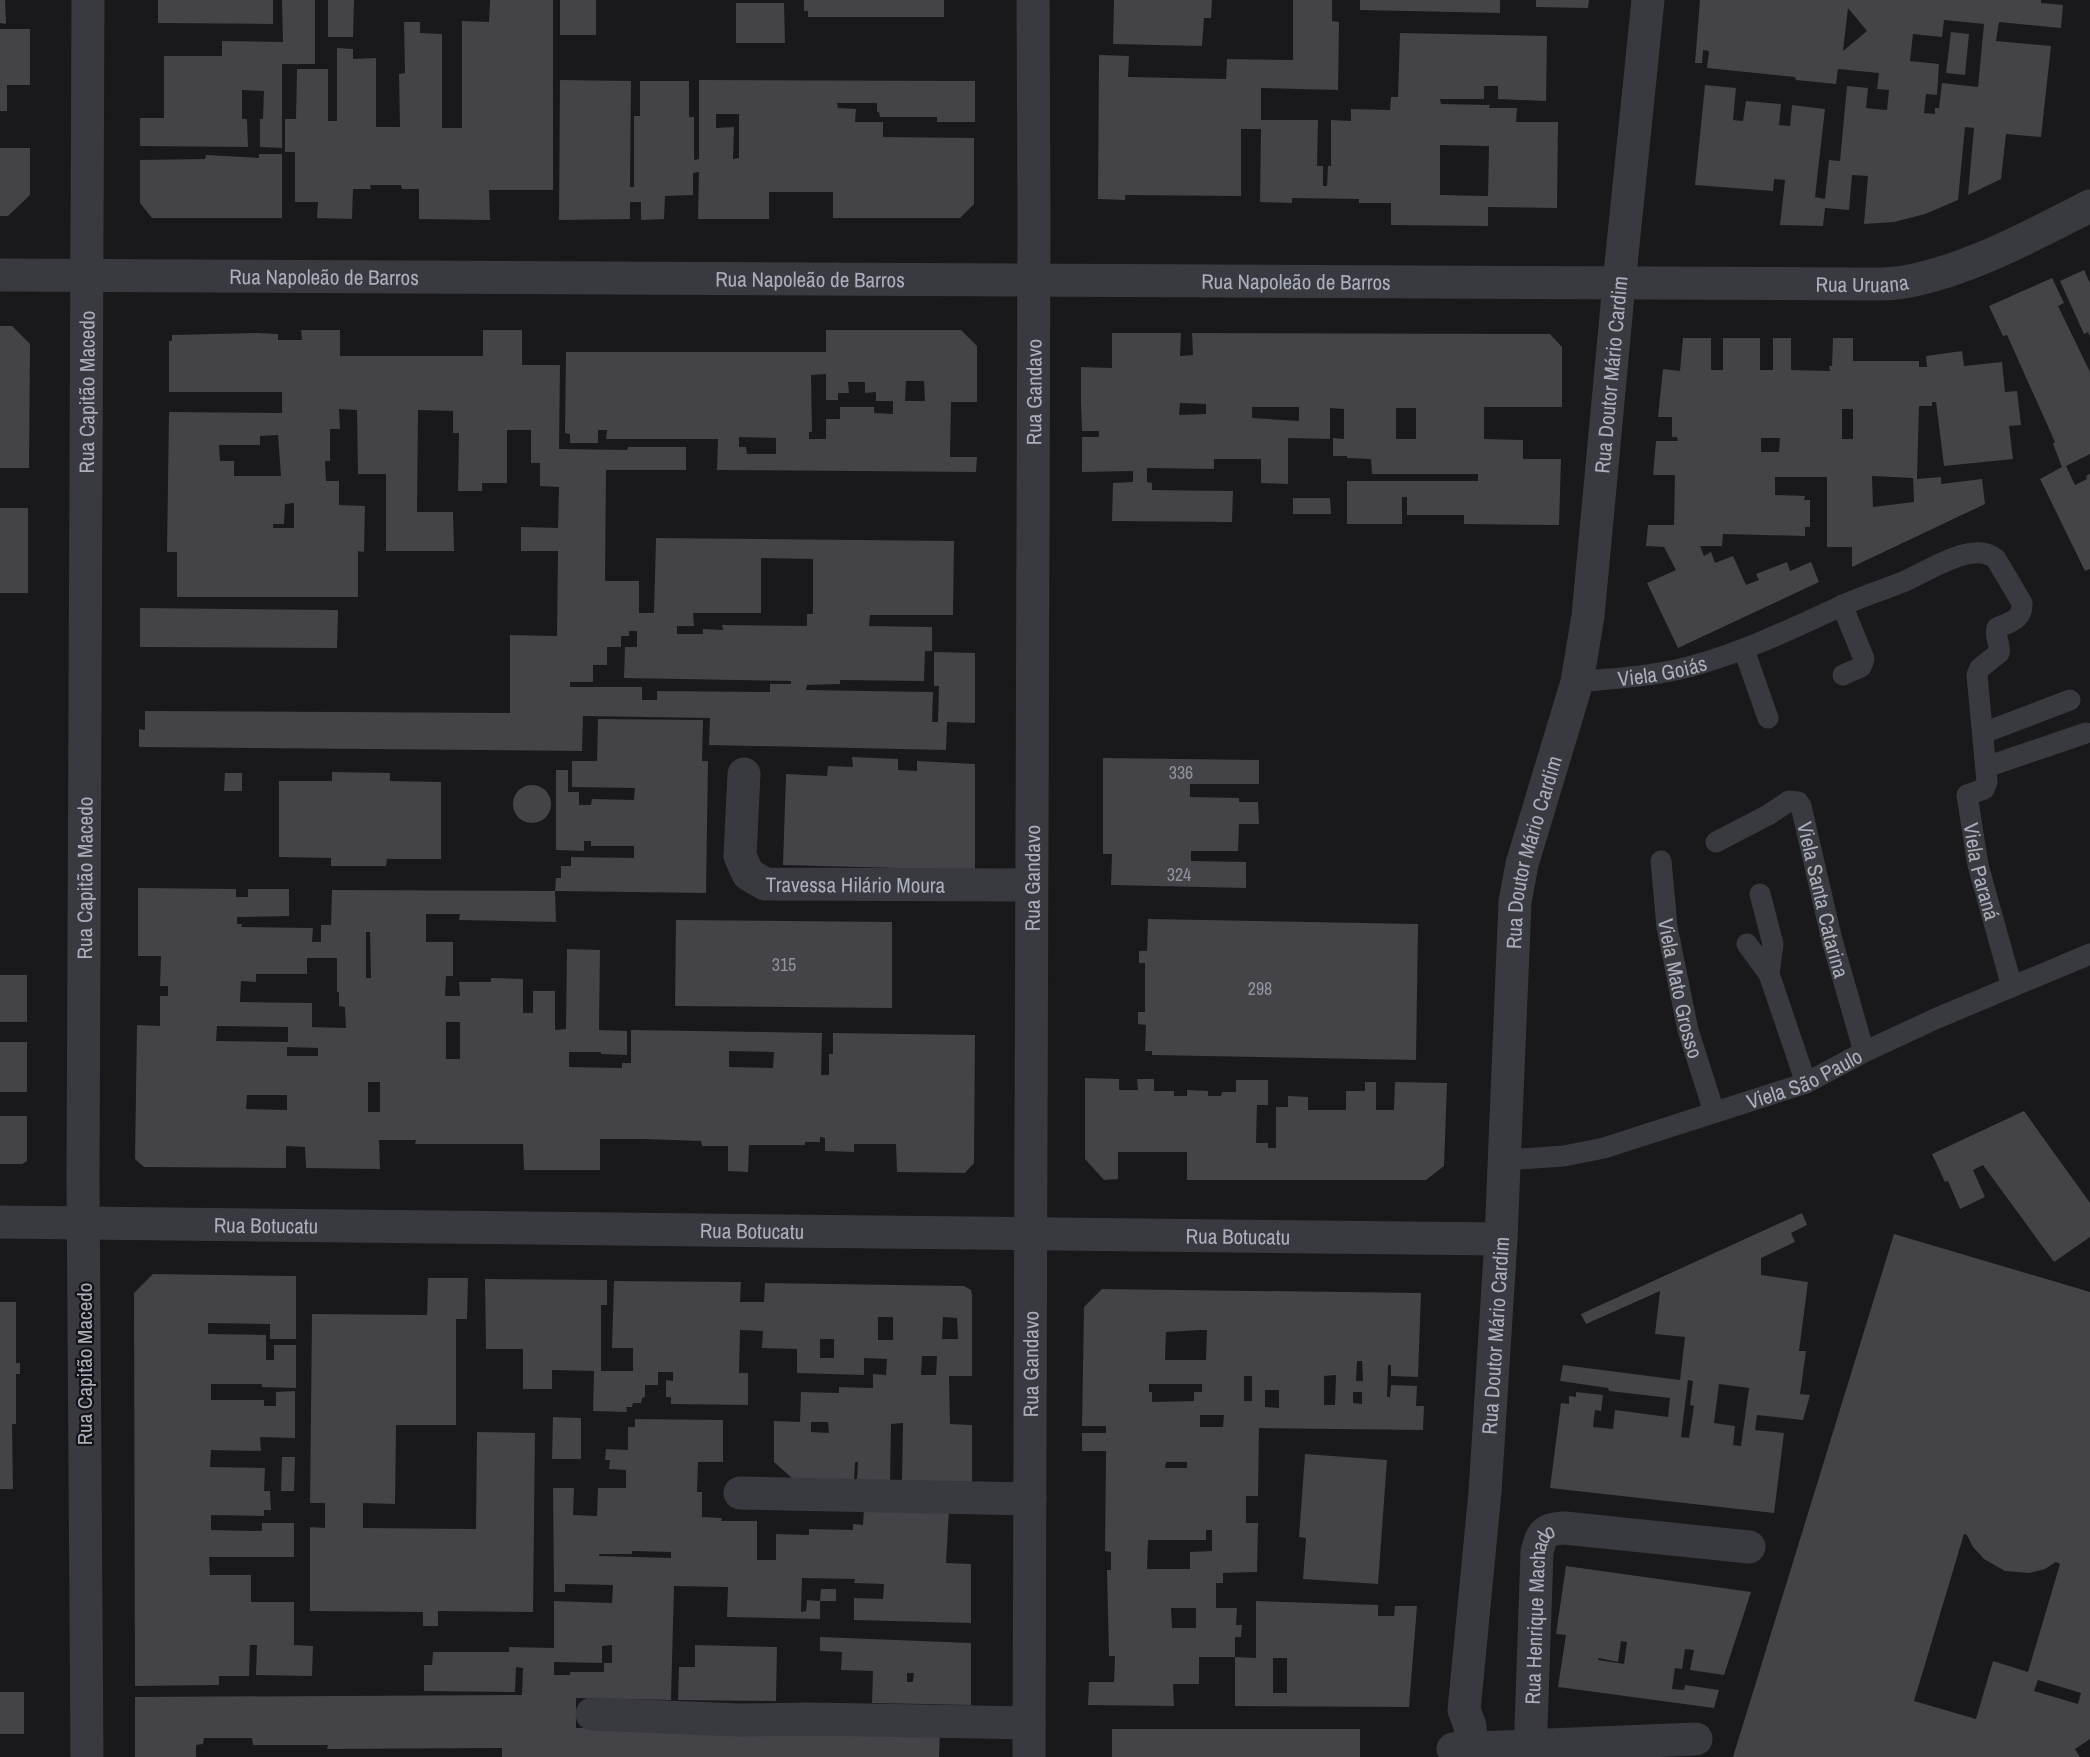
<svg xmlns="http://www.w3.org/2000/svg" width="2090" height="1757" font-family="'Archivo Narrow',sans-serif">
<rect width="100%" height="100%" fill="#19181b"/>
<!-- building -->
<g fill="#434348" fill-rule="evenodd">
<path d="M0,0h5l1,24 -6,-1z"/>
<path d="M158,0h115v24l-115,-1z"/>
<path d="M282,0h33v64h-33v84l-22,-1v-28h3l1,-28 -22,-1v29h5l1,28 -108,-1v-28h24v-62h58v-15l61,1z"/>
<path d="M328,0h26l-1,37h-25z"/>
<path d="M490,0h63v190h-64l1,30 -71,-1v-30h-17l-1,-4h-31l1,4h-18l-1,30 -35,-1 1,-16h-23v-50h-10v-33h11l1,-50h31v52h9v-73l16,1v10l23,-1v69h24l-1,-53 6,-1 -1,-51h16v11l22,1v94h20v-107l27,1z"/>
<rect x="560" y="0" width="36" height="35"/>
<path d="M804,0h140v17h-136v-6h-4z"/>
<path d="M1114,0h98l-1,18h-7l-2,28 -89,-2z"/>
<path d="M1293,0h39v21l7,1 -1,68 -77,-2v32h57l-1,46h6v20h4l1,-20h3v-46l20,1v-12l39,1 1,-13h7l2,-64 147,3 -1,65 -48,-2v-13h-14v13h-44l1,5 49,1 -1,3h28l-1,14h42l-1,86 -69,-1v19l-97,-1v-22h-32v-4l-67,-1v5l-32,-1 1,-73h-20v67l-116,-1v5l-27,-1 1,-144 30,1 -1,21 98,2 1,-20 66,1zM1440,145l49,1 -1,50 -48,-1z"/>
<path d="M1360,0h140v13l-140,-3z"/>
<path d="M1536,0h53l-1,8 -52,-1z"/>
<path d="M1700,0h341v3l22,2 -2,23 -62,-6 -3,19 55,5 -10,91 -35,-3 -5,45 -33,16 6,-67 -9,-1 -7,73 -33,14 -31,8 -30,2 4,-48 -16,-1 -3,35 -24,-2 -2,18 -43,-1 5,-45 -11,-1 -1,12 -78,-6 10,-100 31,3 -3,32 10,1 3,-20 35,3 -2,21 11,1 2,-21 33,4 -10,88 10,2 4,-39 11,1 7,-75 21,2 -2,20 9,1 12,1 2,-20 -12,-1 2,-16 -41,-4 -2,15 -40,-4 -1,-3 -88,-9 2,-17 -6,-1 -1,13h-7zM1848,8l19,23 -24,20zM1944,20l40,4 -6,63 -36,-4 -3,25h-4v6l-11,-1 2,-19 11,1 2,-31 -29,-3 3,-27 29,3z"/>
<path d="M736,3h48l1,40h-49z"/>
<path d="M0,29h30v56h-23v26h-7z"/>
<path d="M1951,32l18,2 -4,41 -19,-2z"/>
<path d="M560,80l71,1 -1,106h4v-71h6v-35h49v36h5v43l5,-1v-79l276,1v41h-38v-5h-57l-1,-5h-2v-9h-40l1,5 18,1 -1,13h28v15l91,1v66l-14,14h-127v-26h-64v27h-71l1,-47 -6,1v22l-28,1 -1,23 -23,1v-18h-11v17l-71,1zM716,114h23v44l-6,1 1,-32 -18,1z"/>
<path d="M0,148h30v47l-22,21h-8z"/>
<path d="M259,154h23v64h-130l-12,-15v-43l65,-1 1,-4 53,3z"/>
<path d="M2084,270l6,13v54l-2,-5 -4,2 -24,-53z"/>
<path d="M2052,278l12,25 -6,3 32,66v82l-24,12 9,19 12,-6 -1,-3 4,-2v95l-5,2 -45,-92 22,-12 -9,-23 2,-2 -48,-107 -4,1 -14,-30z"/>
<path d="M0,326h12l18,18 -1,124h-29z"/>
<path d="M301,330h39v26h143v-26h39v35h38l-1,84 68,1 1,-3h58v23h-80l-1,111h34v32h15l2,-75 298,3 -1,74h-83l-1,11 63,1v24h-7l-1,30 -84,-1v4l-33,1 -1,5 127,2 -1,30h6l1,-36h-5v-34l41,1v70l-28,-1 -1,28 -237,-5 1,-27 -127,-2 -1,35 -443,-4v-18l6,1v-19l365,2v-78l47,1 1,-85h-37v-24l37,1 1,-41 -19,-1v-23h-9v-33h-24v53h-25v8h-24l1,-58h-6v-22l-35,-1 -1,102h36l1,39h-68v-77h-28l-1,-64 -18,-1 1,20h-10v32h-5l1,20h13v24l26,1 -1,46 -6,-1v46h-181v-45h-10l2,-140 113,1v-21h-113v-51h3v-6l86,-2 20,1v6h24zM278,435l3,41h-47v-15h-14l-1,-16h41v-9zM294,503v25h-21v-4h11l1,-20zM761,558l52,1v55h-6v12l-85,-1 1,5 -20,-1v5h-26v-8h17l-1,-13h68zM629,631h8v16h-12l-1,31 167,3v3h-21v8l-113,-1v9h-15v-13h-72v-5h23v-17h14v-18h14v-11h8z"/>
<path d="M826,330h135l16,16v56h-26l-1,55h27l-1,15 -259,-2 1,-31h-112l1,-9h-9v13h-28v-9l-5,-1 1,-81h260zM826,374v26h12v-7h11l-1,-11h17v11l11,-1v9h17v13l-19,-1v-6h-34v12h-14v20h-17v-7h3l-1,-57zM906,381h18l1,20h-20zM739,437l37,1v16h-29l-1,-7h-7z"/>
<path d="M1112,333h69l-1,23 13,-1 -1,-22 358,1 12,13v60h-78v32l39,1v19h38l-2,66 -95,-1v-9h-57v-18h-5v27h-55v-43h131v-7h-106l-1,-15 -24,-1v-2h-14v-18l11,1v-30l-14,-1v31l-42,-1v46l-27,-1v-24h-47v10l-67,-1v14l5,1v7l81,1 -1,31 -120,-1 1,-38 20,-1v-11l-51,1v-35h17v-6h-17l-1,-29v-35l31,1zM1180,403l26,1v10l-27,1zM1252,407h47v14l-47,-3zM1396,408h20v31h-20z"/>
<path d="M1683,338h28v32h12v-32h37v32h13v-32h18v32l39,1 -1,-5h3l1,-28h20v23h66v6h8l-1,-11 36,-5 2,15 38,-4 3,30 12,-1 4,34 -12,1 4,33 -69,7 -8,-64h-4v4h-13l-2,73 24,-2v7l41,-5 3,25 -133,63v-20h-25v-70h-52v18l30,1 -1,4h6v27h-5v9l-82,-2 -1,12h-22l4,10 7,-4 4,11 18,-7 13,29 13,-5 -3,-6 31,-12 3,9 21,-9 8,20 -141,66 -31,-65 29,-13 -12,-23 -18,-1 2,-21h26l1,-50h-22l3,-34h22l-1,-4h-5v-20h-14l5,-48 17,2zM1842,409h11v30h-11zM1761,438h19l-1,14h-18zM1872,476l41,2 1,24 -41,5z"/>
<path d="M1293,498h37l1,16h-38z"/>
<rect x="0" y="508" width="28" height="85"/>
<path d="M140,608l198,2 -1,38 -197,-1z"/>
<path d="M598,719l105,1 -1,41h6l-2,132 -151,-2 1,31 -97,-2 1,-6h-34v28h27v34h-7l-1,20h15l-1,-14h32v-4l32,1v34h10v-22h22v39l11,-1 1,-80 33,1 -1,80 28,1v24l-26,-1v-2h-32v15l53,1v-5h9v-33l191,3 -1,42h8v-21h4v-21l142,2 -1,128 -9,10 -68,-1 -1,-28h-42v8l-29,-1v-13l-5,-1v5h-15v3h-56l-1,27 -20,-1v-25h-26l-1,-5 -58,-2h-43v31h-76l-1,-26h-108l1,-4h-37l1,29 -74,-1 -1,-21 -19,-1v22l-142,-1 -9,-8 2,-134 23,1v-30h8v-10h-8l1,-30h-23v-68l98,1v8h12v-8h41v27l-52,1v7h5l-1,3 72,1 -1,14h9v-17h10l1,-35 223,1 1,-13h5v-12h10v-9l63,1v-12h-43v-5h-7v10l-28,-1v-80h12v22h11v13h12l1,-6 42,1 1,-12 -63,-1v-26h25zM366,932h4l1,46h-5zM307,958h30v34h2v14l6,1 1,21 -34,-1v-24l-72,-1 1,-21 15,1v-8h51zM446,1022h14v37h-14zM217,1026l71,1v15l-72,-1zM287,1047l31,1v8h-31zM729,1051l45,1 -1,16 -44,-1zM368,1082h12v30h-12zM247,1095h40v15l-41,-1z"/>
<path d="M852,757l46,2v11l19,1v-10l58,3v106l-192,-5 3,-91 41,2 1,-10 25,1z"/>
<path d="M1103,758l156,2v24h-69v13l49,1v4h19l1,22h-20l-1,27h-47v10l55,1v26l-135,-3 1,-31h-9z"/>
<path d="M332,772l58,1v8l51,1v77h-54l-1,7h-55v-8l-52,-1v-76h53z"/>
<path d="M225,773h17v18h-18z"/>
<circle cx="532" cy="804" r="19"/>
<path d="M1148,919l270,5 -2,136 -264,-5v-4h-7l1,-26 -8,-1v-12h7v-49h-6v-12h8z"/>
<path d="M676,920l216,2v86l-217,-2z"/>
<rect x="0" y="975" width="27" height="47"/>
<rect x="0" y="1042" width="27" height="50"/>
<path d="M1085,1078l34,1v11h19l-1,-11h17v12h20v5h13v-6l21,1v5h13l1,-4h14v-12h32v25h-11l-1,38h12v5h8v-41h12v-11l20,1v13h38v-19h19v-9h11v28h18l1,-28 52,1 -3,83 -18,14h-239v-28h-69v27l-14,1 -19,-21z"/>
<path d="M2024,1111l66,92v34l-36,25 -71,-97 -10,5 12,27 -25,12 -12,-28 -3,1 -13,-28z"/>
<path d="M0,1116h27v45l-5,3h-22z"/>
<path d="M1802,1213l5,12 -16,8 4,9 -34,16v17l47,7 -9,69h7l-6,43 10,1 -7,25 -46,-5 -2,15 29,3 -10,80 -224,-25 11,-85 8,1v-8l7,1v-5l27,3 -2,16 -6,-1 -2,17 20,2 2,-19 53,7 2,-19 -61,-7 -1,-3 -48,-7 3,-16 117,15 5,-43 -30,-3 5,-43 -74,33 -5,-10zM1688,1380l5,1 -3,24 4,1 -5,32 -8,-1zM1719,1384l30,4 -8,58 -8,-1 2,-19 -21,-3z"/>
<path d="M1894,1234l196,58v447l-15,10 5,8h-347zM1964,1534l3,1 6,12 11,12 21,12 24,2 16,-4 11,-7 4,2 -32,108 -35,-11 -17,58 -62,-18zM2038,1680l43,13 -3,11 -44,-13z"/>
<path d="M153,1274l143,2v63h-26v-15l-62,-1v11l58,1v25h8v-15h22v43l-34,-1v-3h-51v16h53v6h12v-14l19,-1v47l-35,-1 1,14 -50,-1 -1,17 55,1 -1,23h6l1,19h-7v6l-53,-1v15l51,1v-8h32v34h-85l1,18h41v27h43v43l19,1 -1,30 -56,-1 1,-30h-7l-1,31h-30v9l-84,1 -1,-393z"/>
<path d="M428,1278h40l-1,41h-11v106h-60l-1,79 -32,-1v25l113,1 1,-97 58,1 -2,179 -95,-1v15h-15v-14l-113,-1v-84l15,1v-25h-15l2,-189 115,1z"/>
<path d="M485,1279l122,1v25h-6v66h32v-23h-21l2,-67 127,1 -1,20h24l1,-19 199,3 7,4 1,5v81h-23l1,48 22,1v57l-70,-1 1,-58 -12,1 -1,57 -33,-1 1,-18h-3l-1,18 -61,-1 -19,-17v-41l26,1 1,-30 38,1v-6l34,1v-14l13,1 1,-16 -23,-1v17l-67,-2v-24l-35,-1 1,-17 -23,-1 -1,43h9v32l-77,-1v-7h-5v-17l7,1v-9h-15v13h-13v12l-3,1 -1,5h-8l-1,4h-6l1,5 -34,-1 1,-40 -42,-1v19h-29v-40h-37zM878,1317h15v23h-15zM943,1317l14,1 1,21h-16zM820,1339h14v19h-14zM922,1356h15l-1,19h-15zM811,1422h17l1,11 -18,-1z"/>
<path d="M1102,1289l319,4 -3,84 -27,-1v-11h-3l-1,32h3l1,-12 26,1 -1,20h8l-1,24 -164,-2 -1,68h-12v27h12l-1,49 -34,1v10h-7v25h21l-1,17h6l-1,12h-6v20l21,1v-57l122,4v11h16l1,-10h22l-8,101 -174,-1v-49h-36v27h-26l1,22 -86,-1 1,-23h25l1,-26h-6l-2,-86h4v-18l-6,-1 1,-100h-24v-18h24v-7h-24l2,-119zM1201,1330h6l-1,30h-41l1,-28zM1357,1361h5l1,20h-7zM1336,1375l-1,30h-11v-29zM1244,1376h8v25h-8zM1149,1384h53v8h-8v9l-42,1v-10h-3zM1265,1390h14v18l-14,-1zM1353,1392h9v12l-9,-1zM1200,1415h24l-1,12h-23zM1166,1462h21v6h-22zM1206,1530h6v21l-22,1v17h-43l1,-29h58zM1171,1608h25v20h-24zM1273,1658h14v35h-14z"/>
<path d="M0,1302h16v61h4v11h-4v50h-4l1,65h-13z"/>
<path d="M553,1417l28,1v41h-29z"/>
<path d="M635,1419l88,1v42h-25l-1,30h5v25l20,1 -1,3h36v39h19v-26l33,1v-6l44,1v-6l10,1 1,-17 85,1 -3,54 25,1v59l-117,-3v-22l29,1 1,-15 -30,-1 1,-4 -53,-1 -1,34 5,-1 1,-11 13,1v18l-93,-2 1,-30 -54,-1 -3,114 -95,-2v30l364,2 -1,27h-437v-9l-175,1 1,-4h-75l-1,-7h-48l-1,6 -7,1v12h-61v-60l387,-2 1,-27 -7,-1 -1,25 -91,-1v-26h8l1,-13h76v-5l45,1v-47l58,2 1,-18 -48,-1v8h-11l-1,-104h21l-1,27 24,1 1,-28h28v-18l-17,-1 1,-9h-5l1,-11 22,1v-23h7zM632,1551l39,1v6l-72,-2v-2h33zM612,1645v18h-8v9h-34v3h-16v-13l48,1v-17z"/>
<path d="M1305,1454l82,6 -9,124 -75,-5 3,-41 -7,-1z"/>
<path d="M282,1457h13l-1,34h-13z"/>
<path d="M1566,1566l185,26 -27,83 -34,-5 4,-20 -9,-1 -3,20 -7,-1 -3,21 12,1 1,-5 34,5 -5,18 -156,-21 8,-52 -10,-1zM1621,1641l6,1 -3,22 -26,-4 1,-2 19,4z"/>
<path d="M821,1589h15v12h-16z"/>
<path d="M820,1637l151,6v62l-99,-2 1,-32 -32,-1 1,-18 -22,-1zM907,1673h7l-1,9h-6z"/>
<path d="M695,1645l82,2 -1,54 -98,-1 1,-33h16z"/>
<rect x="0" y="1692" width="24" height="42"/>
<rect x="1112" y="1729" width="248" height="28"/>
</g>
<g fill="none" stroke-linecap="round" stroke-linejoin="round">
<!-- service -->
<g stroke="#393a40" stroke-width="21">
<path d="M1842,605l22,54 -3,8 -18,8"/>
<path d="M1744,650l24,68"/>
<path id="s1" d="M1577,682c40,-4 83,-6 122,-18 49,-14 94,-36 140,-57 21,-10 43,-17 64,-25 24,-10 70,-43 93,-23l26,44c1,17 -12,19 -25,25 -3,9 4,16 2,25l-19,15 -3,7 10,107 -3,7 -17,6 11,70 34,122"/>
<path d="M1983,733l87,-33"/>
<path d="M1986,767l100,-34"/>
<path id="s2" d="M1716,842l52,-27 21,-14 9,1 3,4 31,134 32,112"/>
<path id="s3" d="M1661,861l6,66 21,103 26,82"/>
<path d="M1760,894l13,50 -4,30 37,109"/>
<path d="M1747,944l22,30"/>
<path id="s4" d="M1505,1160l59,-4 40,-8 202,-65 58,-31 71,-33 155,-65"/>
</g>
<!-- minor -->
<g stroke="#393a40" stroke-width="33">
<path id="s5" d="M0,275l1858,9c15,0 31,1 46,-2 63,-11 129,-47 186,-76"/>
<path id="s6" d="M744,774l-4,82 8,18 17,10 266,1"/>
<path id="s7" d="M0,1222l1501,17"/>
<path d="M740,1493l290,6"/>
<path d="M592,1714l147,6 73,-1 217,4"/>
<path d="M1453,1749l243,-10"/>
<path id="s8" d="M87,1757l-4,-579 5,-1178"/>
<path id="s9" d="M1029,1757l5,-1536 -1,-221"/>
<path id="s10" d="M1472,1757l-2,-31 -6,-16 21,-218 16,-253 14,-337 7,-38 55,-182 11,-66 31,-332 29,-284"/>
<path id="s11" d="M1530,1757l7,-205c5,-19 7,-23 28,-24l184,19"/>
</g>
</g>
<g text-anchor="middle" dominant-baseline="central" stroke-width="4.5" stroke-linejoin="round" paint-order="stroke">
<!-- number labels -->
<g font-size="18" fill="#90949e">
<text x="1181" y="772">336</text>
<text x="1179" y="874">324</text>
<text x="784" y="964">315</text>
<text x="1260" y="988">298</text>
</g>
<!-- street labels -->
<g font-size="21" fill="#aaafbb" stroke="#141316">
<text stroke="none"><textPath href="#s5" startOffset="324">Rua Napoleão de Barros</textPath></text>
<text stroke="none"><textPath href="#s5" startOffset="810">Rua Napoleão de Barros</textPath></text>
<text stroke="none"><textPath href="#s5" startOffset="1296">Rua Napoleão de Barros</textPath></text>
<text stroke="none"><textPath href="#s5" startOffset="1862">Rua Uruana</textPath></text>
<text stroke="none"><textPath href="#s10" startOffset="1396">Rua Doutor Mário Cardim</textPath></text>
<text stroke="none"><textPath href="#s8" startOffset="1365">Rua Capitão Macedo</textPath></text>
<text stroke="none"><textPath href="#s9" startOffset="1365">Rua Gandavo</textPath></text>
<text stroke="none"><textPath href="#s1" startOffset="86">Viela Goiás</textPath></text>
<text stroke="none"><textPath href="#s10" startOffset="910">Rua Doutor Mário Cardim</textPath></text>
<text stroke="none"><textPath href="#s1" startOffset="802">Viela Paraná</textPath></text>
<text stroke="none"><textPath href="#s9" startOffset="879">Rua Gandavo</textPath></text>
<text stroke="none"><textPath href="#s8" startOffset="879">Rua Capitão Macedo</textPath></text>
<text stroke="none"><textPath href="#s6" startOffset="212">Travessa Hilário Moura</textPath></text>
<text stroke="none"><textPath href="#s2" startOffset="194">Viela Santa Catarina</textPath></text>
<text stroke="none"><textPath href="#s3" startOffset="129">Viela Mato Grosso</textPath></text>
<text stroke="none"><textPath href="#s4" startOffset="312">Viela São Paulo</textPath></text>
<text stroke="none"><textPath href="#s7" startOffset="266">Rua Botucatu</textPath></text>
<text stroke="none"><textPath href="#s7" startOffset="752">Rua Botucatu</textPath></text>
<text stroke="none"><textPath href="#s7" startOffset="1238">Rua Botucatu</textPath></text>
<text stroke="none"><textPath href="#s10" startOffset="424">Rua Doutor Mário Cardim</textPath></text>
<text transform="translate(84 1364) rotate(-90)">Rua Capitão Macedo</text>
<text stroke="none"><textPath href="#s9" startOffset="393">Rua Gandavo</textPath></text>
<text stroke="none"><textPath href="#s11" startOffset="144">Rua Henrique Machado</textPath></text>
</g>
</g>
</svg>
